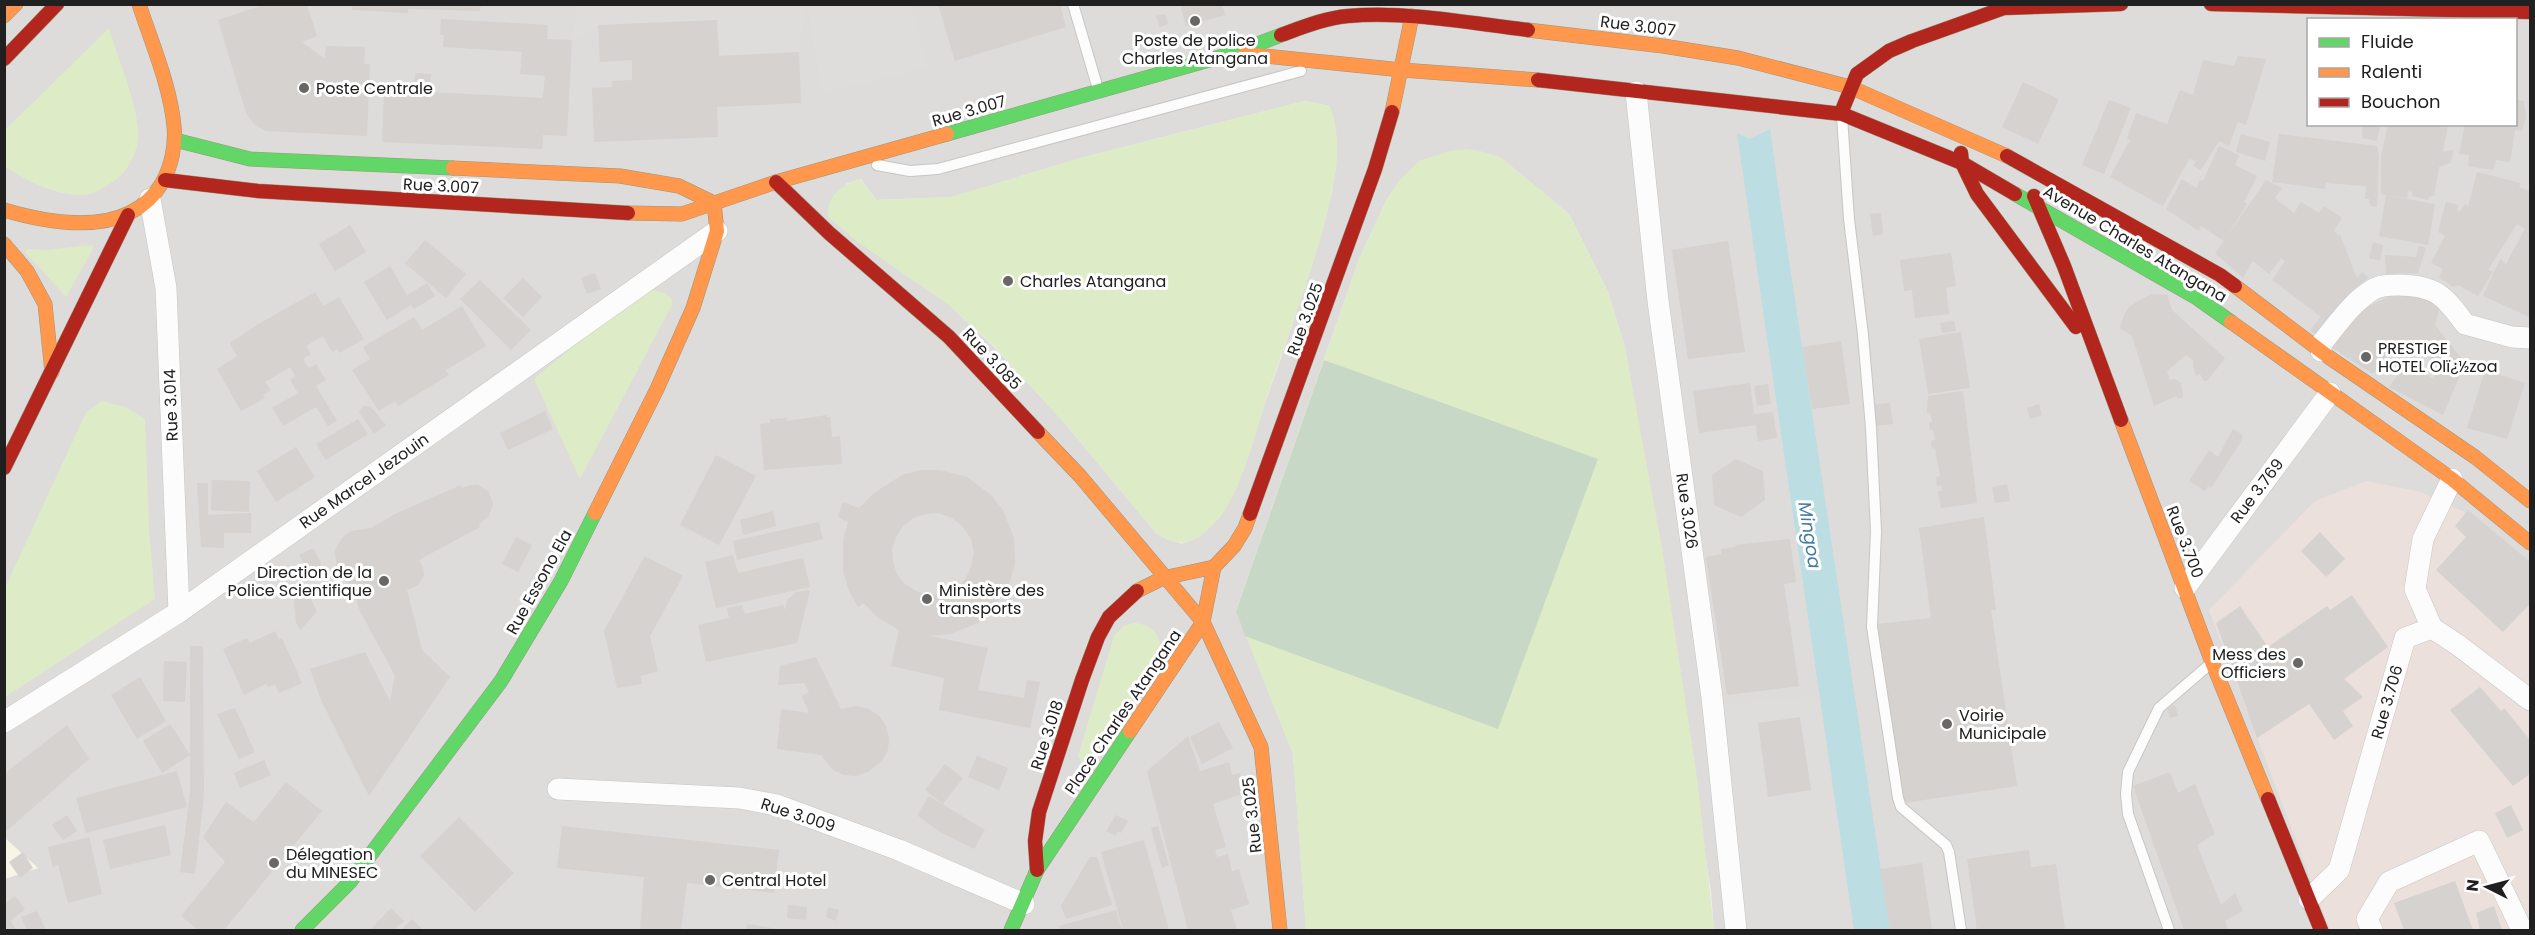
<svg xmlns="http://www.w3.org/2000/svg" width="2535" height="935" font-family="Poppins,sans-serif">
<rect width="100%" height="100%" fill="#eeece9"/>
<!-- residential -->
<path fill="#dddcda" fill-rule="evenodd" d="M5,5h2525v925h-816l-3,-39 -86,-544 -17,-55 -39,-78 -69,-57 -99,22 -14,20 -28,60 -123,351 57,144 13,176h-1301zM2308,20h208v104h-208zM1305,101l25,5 3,82 -8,32 -32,103 -58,167 -16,28 -17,16 -20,10 -26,-11 -94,-113 -68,-73 -45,-42 -104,-121 16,-5 15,21 76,-3 132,-40z"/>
<!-- education -->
<path fill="#f7f5e5" d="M5,838l33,30 -33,11z"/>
<!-- military -->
<path fill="#ece0dd" d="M2366,481l55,11 45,21 64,56v361h-200l-121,-320 106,-109z"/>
<!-- grass -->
<g fill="#deebc7">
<path d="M109,28c8,29 32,83 29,111 -2,17 -10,32 -24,42 -8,5 -19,13 -29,14 -28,1 -58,-13 -80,-29v-36z"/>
<path d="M1305,101l25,5c7,20 9,41 6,63 -11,75 -45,155 -69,227 -10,33 -26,98 -49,123 -20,23 -36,32 -62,14l-94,-113 -68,-74 -45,-41 -90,-62 -31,-26c-1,-23 13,-31 32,-38l16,21 76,-3 132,-40z"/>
<path d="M1466,149l14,2 20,6 69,57 39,78 17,55 37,201 35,230 17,152h-408l-13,-176 -57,-143 123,-352 28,-60 14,-20 18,-18 31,-10z"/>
<path d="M89,245l4,1v3l-27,48 -41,-45 2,-3 20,1z"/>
<path d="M645,291c11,-1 18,0 26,7l1,7 -92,174 -46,-100 74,-62z"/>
<path d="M102,401l23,6 20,12 4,111 6,69 -150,98v-109l81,-176z"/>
<path d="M1134,623c20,1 29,15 26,34l-69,103 -9,3 -4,-7 36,-120 9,-10z"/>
</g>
<!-- cemetery -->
<path fill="#c7d9c6" d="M1324,360l274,99 -100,270 -253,-93 -9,-25z"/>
<!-- parking -->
<g fill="#dedddc">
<path d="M578,5h228l-7,47 -80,4 -2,-36 -119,5 -26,15z"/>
<path d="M808,5h103l16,63 -106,24z"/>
<path d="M1820,695l34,235h-109l-29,-224z"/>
</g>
<!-- water -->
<path fill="#bcdde1" d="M1770,129l11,78 109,723h-36l-117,-797 13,6z"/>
<!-- building -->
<g fill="#d5d2cf" fill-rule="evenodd">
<path d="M352,4h129l-1,7 -72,-2v4l-56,-3z"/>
<path d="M938,4h122l6,23 -111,34z"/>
<path d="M1180,4h42l3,11 -39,11z"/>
<path d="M264,5h43l10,31 -15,6 23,17 1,-13 39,1 -1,17h6l-3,72 -101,-5 -12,-7 -8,-11 -28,-93z"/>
<path d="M1165,14l3,10 -8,3 -4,-11z"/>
<path d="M441,19l107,6 -1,14 25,1 -5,96 -24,-1 -1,14 -160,-7 2,-52 30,1 1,-18 16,1 -1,18 113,6 2,-22 -25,-2 2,-22 -79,-5 1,-12h-4z"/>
<path d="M717,20l2,36 80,-4 2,51 -84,4 1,30 -124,5 -2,-54 20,-1v-6l20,-1v-20l-32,2 -2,-37z"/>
<path d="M2238,56l28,3 -20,66 -8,-3 -9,24 -10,-5 -18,29 -8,-4 3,-5 -7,-2 -26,47 -53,-29 20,-37 -3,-1 9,-26 31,11 13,-34 13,5 10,-35 31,6z"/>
<path d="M2023,82l36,17 -21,45 -36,-17z"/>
<path d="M2109,100l22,8 -27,66 -22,-9z"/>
<path d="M2516,100l8,1 2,15 -4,15 -7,-1 -5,32 -14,-2 -3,10 -25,-4 1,-11 -10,-1 6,-30h51z"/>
<path d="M2363,124h17l-3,17 -15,-3z"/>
<path d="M2388,124h60l-5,28 10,-2 -2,13 -12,4 -5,29h-4l-2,4 -16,-4v-4l-4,-1 -1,7 -26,-4v-38z"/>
<path d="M2241,134l29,8 -5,19 -29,-9z"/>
<path d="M2279,134l98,12 2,11 -2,50 -7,-1 -1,-7h-4l1,-13 -40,-3 -1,6 -53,-7z"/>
<path d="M2219,146l20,9 -4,10 22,11 -13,26 3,2 -21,34 40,-58 16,8 -7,10 19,15 7,-11 18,11 5,-7 18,12 -8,12 4,6 2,-1 17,43 5,-6 6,5 -50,59 -8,-6 11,-13 -49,-37 13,-19 -4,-3 -12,16 -16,-13 -10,17 -28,-25 9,-12 -23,-15 -2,5 -33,-22 16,-30 14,9 4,-8 3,1z"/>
<path d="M2477,172l44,11 -2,4 11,4 -1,126 -46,-21 17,-37 6,5 19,-35 -8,-5 -29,46 5,2 -15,24 -20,-11 -5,2 -14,-10 4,-8 -12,-6 14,-27 -7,-4 8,-30 13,3 -2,5 3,2 5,-8 3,2z"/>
<path d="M2386,195l49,9 -7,41 -49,-9z"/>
<path d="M1881,213l2,21 -10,2 -3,-22z"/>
<path d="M350,225l16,27 -31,19 -16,-27z"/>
<path d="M425,240l41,34 -20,24 -41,-35z"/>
<path d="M1728,241l17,111 -57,7 -16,-109z"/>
<path d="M2373,242l10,3 -3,16 -11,-3z"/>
<path d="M2419,246l7,2 -8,25 -32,1 -1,-19 31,2z"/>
<path d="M1951,253l5,33 -10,2 3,26 -34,4 -3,-28 -8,1 -4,-31z"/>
<path d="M390,266l17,29 20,-12 8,13 -21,13 -3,-4 -24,15 -23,-38z"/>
<path d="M595,273l6,16 -14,5 -6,-16z"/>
<path d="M523,278l19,19 -19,20 -20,-19z"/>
<path d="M480,280l51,50 -20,20 -51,-51z"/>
<path d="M2402,290l39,12 -6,23 30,38 -22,52 -54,-28 18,-25 26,17 6,-10 -15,-18 -17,-10 -13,7 -21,26 -42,-27 22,-32 4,3 6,-9z"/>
<path d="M315,292l8,14 16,-9 25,42 -25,14 -2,-4 -5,3 -9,-16 -17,10 5,8 -8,5 6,9 7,-4 10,16 -10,6 21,35 -9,5 -12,-19 -33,19 -11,-18 26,-15 -8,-13 5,-4 -5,-9 -25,15 6,8 -8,5 2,3 -24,13 -24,-42 20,-13 -7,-13 27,-18z"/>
<path d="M2151,294l16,1 5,15 53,48 -18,23h-3l-4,-7 -4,2 -3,-10 1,-5 -8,-6 -19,16 3,9 5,-1 6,4 2,14 -5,2 -2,-3 -22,10 -22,-70 -12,-8 4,-13 6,-9z"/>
<path d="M462,306l24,40 -40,24 3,5 -51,31 -3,-5 -16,10 -27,-41 18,-11 -7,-12 51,-30 8,13z"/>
<path d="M1954,321l2,10 -14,2 -2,-10z"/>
<path d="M1961,332l9,56 -42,6 -9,-55z"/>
<path d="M1841,341l9,63 -38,5 -10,-62z"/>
<path d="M2485,370l40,13 -18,56 -40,-11z"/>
<path d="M1750,383l4,31 19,-2 4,26 -19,3 -2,-16 -57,8 -6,-42z"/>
<path d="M1768,384l3,20 -14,2 -3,-20z"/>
<path d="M1963,391l14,112 -36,5 -3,-17h4l-1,-6 -4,1 -1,-9 4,-1 -5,-28 -3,1 -1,-8 4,-1 -2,-10h-3l-1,-7 3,-1 -2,-10 -3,1 1,-17z"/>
<path d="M1890,403l3,21 -19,2 -3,-21z"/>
<path d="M2039,404l3,11 -12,4 -3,-11z"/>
<path d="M364,406h6l16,19 -12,9 -15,-22z"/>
<path d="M545,411l8,18 -45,21 -8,-17z"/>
<path d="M827,415v2h3l2,20 8,-1 2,28 -78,6 -4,-46 10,-1v-4l17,-1v3z"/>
<path d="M358,419l10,15 -42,26 -10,-16z"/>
<path d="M2233,429l10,6 -3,8 -29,45 -3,-2 -3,5 -16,-10 20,-31 9,7z"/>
<path d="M296,447l19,30 -39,25 -19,-31z"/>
<path d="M716,455l40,21 -37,69 -39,-20z"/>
<path d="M1736,459l27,12 2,29 -24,17 -27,-12 -2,-30z"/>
<path d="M921,470h19l27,7 24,18 12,15 11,28 1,25 -5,19 -16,26 -16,15 -28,11 -20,2 58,12 -10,42 46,8 3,-18 13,2 -10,46 -91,-18 5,-32 -53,-12 8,-36 -22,-13 -13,-14 -6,4 -9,-16 -6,-20v-30l5,-19 -9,-4 -1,-2 5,-14 16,6 15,-15 28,-18zM939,513l13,5 11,9 8,12 3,14 -3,14 -6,13 -11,9 -13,5 -13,1 -12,-4 -11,-7 -8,-10 -4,-12 -1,-13 4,-12 7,-11 10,-8 12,-4z"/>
<path d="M212,480l38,1 -1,31 -38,-2z"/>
<path d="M197,483h11v32l43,-2v20h-27v15l-23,-1z"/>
<path d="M2007,484l3,17 -15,2 -3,-16z"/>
<path d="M461,485l1,3 8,-3h8l11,7 4,12 -4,12 -10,8 1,3 -61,33 4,7 1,9 -6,9 -11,5 15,60 28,27 -81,119 -47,-94 -12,-33 55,-17 25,49 5,-25 -35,-65 -9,-26 -14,-14 -2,-20 6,-12 10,-8 20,-3 26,-15z"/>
<path d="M2468,510l62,52v42l-27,28 -67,-62 30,-33 -11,-11z"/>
<path d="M773,511l3,15 -33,9 -3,-15z"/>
<path d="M1984,517l12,93h-5l26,176 -113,17 -26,-179 53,-6 -12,-90z"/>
<path d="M819,522l4,17 -86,21 -4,-19z"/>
<path d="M2320,532l25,27 -19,18 -25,-26z"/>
<path d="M516,537l16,8 -14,27 -16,-8z"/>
<path d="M1790,539l6,43 -12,2 15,102 -72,9 -21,-138 15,-3v-5l15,-2 -1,-2z"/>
<path d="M313,548l8,14 -1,6 -9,6 -12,-19z"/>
<path d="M733,555l5,18 65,-15 7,29 -94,21 -11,-46z"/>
<path d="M645,556l38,20 -33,60 8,35 -17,5 1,8 -25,4 -13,-57z"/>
<path d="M810,590l-13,53 -91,19 -8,-37 31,-7 -2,-10 15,-3 3,9 38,-9 2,5 2,-10 9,-8z"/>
<path d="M308,592l9,20 -17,18 -4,-7 -2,-24z"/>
<path d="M2352,595l36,52 -44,32 19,18 -20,14 10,15 -19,14 -25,-36 -52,34 -41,-115 24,-17 28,41 59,-41 3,4z"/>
<path d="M275,631l4,8 3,-1 20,45 -23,10 -4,-9 -7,3 -2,-3 -22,11 -21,-46 24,-11 3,5z"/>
<path d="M190,646h13l1,149 -9,79 -15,-2 10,-79z"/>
<path d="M816,657l25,52 16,-3 12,3 10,7 7,10 3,12 -1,12 -6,11 -14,11 -12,4 -12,-1 -11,-5 -12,-15 -44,-6 4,-40 28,4 -7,-17 7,-4 -5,-9 -26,2 2,-19z"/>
<path d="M164,661l23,1 -2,40 -22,-1z"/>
<path d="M140,677l26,44 -29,18 -26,-44z"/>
<path d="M2480,687l21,24 3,-3 26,32v34l-17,12 -63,-76z"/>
<path d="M2175,705l3,11 -8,2 -3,-10z"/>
<path d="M235,708l20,44 -16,7 -22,-45z"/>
<path d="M1800,717l11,73 -43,7 -10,-74z"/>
<path d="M1219,722l14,26 -31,16 -12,-27z"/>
<path d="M170,724l20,31 -28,18 -19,-32z"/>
<path d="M67,725l22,34 -85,74v-59z"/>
<path d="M1188,736l12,35 29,-9 3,13 8,-2 5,20 -32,11 13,43 -11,3 2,7 11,-3 4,17 7,-2 10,35 -18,6 6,20h-49l-41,-159z"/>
<path d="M977,756l31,12 -9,22 -31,-13z"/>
<path d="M264,760l7,15 -31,13 -6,-15z"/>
<path d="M945,764l18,14 -20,26 -18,-14z"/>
<path d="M177,771l10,36 -101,26 -10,-35z"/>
<path d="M2170,772l8,21 17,-9 20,50 -18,11 24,60 14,-12 8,18 -18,10 3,9h-44l-51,-144z"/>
<path d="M286,782l36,29 -98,119h-26l-17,-14 44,-54 -22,-25 23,-35 28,20z"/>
<path d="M929,796l56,34 -11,19 -34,-17 -23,-17z"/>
<path d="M2511,805l12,25 -16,8 -12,-25z"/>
<path d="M67,815l10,16 -14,9 -11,-15z"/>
<path d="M1116,815l12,6 -7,12 -3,-2 -2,5 -10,-5z"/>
<path d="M459,817l55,56 -39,39 -55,-56z"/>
<path d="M165,825l6,30 -61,14 -7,-29z"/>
<path d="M562,826l217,24 -5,43 -87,-10 -6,47h-41l4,-53 -87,-9z"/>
<path d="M1158,826l11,39 -7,3 -11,-40z"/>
<path d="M89,837l13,57 -34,9 -10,-38 -5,2 -5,-20z"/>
<path d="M1144,840l25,90h-46l-22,-78z"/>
<path d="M2029,850l2,17 25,-3 9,66h-88l-10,-71z"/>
<path d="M23,852l10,16 -13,10 -11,-16z"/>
<path d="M1090,857h7l15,48 -46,14 -5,-13z"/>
<path d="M1922,863l10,67h-42l-10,-61z"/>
<path d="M2455,881l18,49h-69l-10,-27z"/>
<path d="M15,896l10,13 -15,12 6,8 -12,1v-26z"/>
<path d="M788,905l19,2 -1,13 -19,-2z"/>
<path d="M2494,906l8,24h-22l-4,-17z"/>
<path d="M828,907l11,3 -3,11 -10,-4z"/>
<path d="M391,908l13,13 -11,9h-23z"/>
<path d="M1116,910l6,20h-62l-1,-4z"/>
<path d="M37,911l9,19h-19l-6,-13z"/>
<path d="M412,919l11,11h-22z"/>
<path d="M747,924l31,5v1h-32z"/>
</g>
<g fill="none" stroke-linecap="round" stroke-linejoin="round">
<!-- lane casing -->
<g stroke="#c7c6c5" stroke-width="12">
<g id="lane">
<path d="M1073,4l25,85"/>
<path d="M1842,117l7,102 14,116 8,93 5,103 -4,96 26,171 3,9 45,38 3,7 12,78"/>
<path d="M877,165l33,6 28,-2 363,-98"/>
<path d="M2169,930l-41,-116 -2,-20 2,-22 31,-64 50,-43"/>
</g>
</g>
<!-- street casing -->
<g stroke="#c7c6c5" stroke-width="22">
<g id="street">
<path d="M1636,92l22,209 54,396 24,233"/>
<path d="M150,199l16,89 13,324"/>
<path d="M2321,351v-7c15,-18 30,-41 51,-54 8,-5 17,-5 26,-5 37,0 47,11 67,39l47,13 18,1"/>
<path d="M2185,588l145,-195"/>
<path d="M2432,628l-17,-39 8,-50 29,-60"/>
<path d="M4,722l175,-110 538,-381"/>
<path d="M558,789l181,9 38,7 122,45 125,54"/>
<path d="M2309,899l30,-29 66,-232 27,-10 26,17 72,55"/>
<path d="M2372,930l-5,-11 22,-37 90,-41 43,89"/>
</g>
</g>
<!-- fast casing -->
<g stroke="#999880" stroke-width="15">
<g id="fast">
<path d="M947,134l287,-81 47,-18"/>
<path d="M175,140l75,19 203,9"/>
<path d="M2015,194l182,104 34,24"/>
<path d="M302,930l48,-48 151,-201 60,-100 34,-68"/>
<path d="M1011,930l26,-60 93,-139"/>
</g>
</g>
<!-- slow casing -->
<g stroke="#999880" stroke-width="15">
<g id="slow">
<path d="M4,16l12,-12"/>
<path d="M1528,30l135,16 75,12 112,29 157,69"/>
<path d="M1245,54l157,16 136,10"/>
<path d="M1392,112l20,-96"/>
<path d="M453,168l167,8 59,10 35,17"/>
<path d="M4,210c51,15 125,28 158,-27 9,-16 14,-37 12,-57 -4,-41 -22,-82 -35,-122"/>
<path d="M628,213l54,1 94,-32 171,-48"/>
<path d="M4,244l23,27 18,33 7,68"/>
<path d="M2235,286l95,72 145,99 55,44"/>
<path d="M2231,322l221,157 78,64"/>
<path d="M2121,420l91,242 56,137"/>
<path d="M1038,432l42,44 123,146 58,125 19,183"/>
<path d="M595,513l62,-124 36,-81 24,-77 -3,-28"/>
<path d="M1137,591l26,-13 51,-11"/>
<path d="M1130,731l73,-109 11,-55 20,-21 11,-18 5,-14"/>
</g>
</g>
<!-- jam casing -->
<g stroke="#999880" stroke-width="15">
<g id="jam">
<path d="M2211,4l319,8"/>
<path d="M1281,35c22,-8 44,-17 67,-19 60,-5 121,7 180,14"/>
<path d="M4,59l53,-55"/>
<path d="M1538,80l304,34 120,49 53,31"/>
<path d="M1843,108l14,-34 32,-23 23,-10 92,-33 117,-4"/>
<path d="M1961,153l1,10 15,31 99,133"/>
<path d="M2007,156l213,119 15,11"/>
<path d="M165,180l93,11 370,22"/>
<path d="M776,182l53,51 120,104 89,95"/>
<path d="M2034,196l30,70 57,154"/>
<path d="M4,468l124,-253"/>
<path d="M1250,514l125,-345 17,-57"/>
<path d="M2268,799l53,131"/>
<path d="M1037,870l-2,-29 4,-29 43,-132 16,-43 11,-20 28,-26"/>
</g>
</g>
<!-- lane -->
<use href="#lane" stroke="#fcfcfc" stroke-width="10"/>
<!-- street -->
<use href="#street" stroke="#fcfcfc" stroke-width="21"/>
<!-- fast -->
<use href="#fast" stroke="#63d668" stroke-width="14"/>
<!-- slow -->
<use href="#slow" stroke="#ff974d" stroke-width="14"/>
<!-- jam -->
<use href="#jam" stroke="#b3261e" stroke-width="14"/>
</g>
<!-- markers -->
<g fill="#686766" stroke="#fff" stroke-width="2">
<circle cx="1195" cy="21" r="6"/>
<circle cx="304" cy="88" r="6"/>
<circle cx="1008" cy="281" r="6"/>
<circle cx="2366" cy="357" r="6"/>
<circle cx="384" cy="581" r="6"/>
<circle cx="927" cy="599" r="6"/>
<circle cx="2298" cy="663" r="6"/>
<circle cx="1947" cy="724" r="6"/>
<circle cx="274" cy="863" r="6"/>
<circle cx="710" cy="880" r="6"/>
</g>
<g text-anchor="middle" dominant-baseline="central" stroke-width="6" stroke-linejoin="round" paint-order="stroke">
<!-- street labels -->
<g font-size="16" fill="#202020" stroke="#fff">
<text transform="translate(1638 26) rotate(7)">Rue 3.007</text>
<text transform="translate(969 111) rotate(-16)">Rue 3.007</text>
<text transform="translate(441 186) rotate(3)">Rue 3.007</text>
<text transform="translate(2135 244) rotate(31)">Avenue Charles Atangana</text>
<text transform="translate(1305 319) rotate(-70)">Rue 3.025</text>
<text transform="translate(992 359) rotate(47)">Rue 3.085</text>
<text transform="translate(171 405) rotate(-92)">Rue 3.014</text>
<text transform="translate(364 481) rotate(-35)">Rue Marcel Jezouin</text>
<text transform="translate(2257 491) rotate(-53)">Rue 3.769</text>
<text transform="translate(1687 511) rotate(82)">Rue 3.026</text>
<text transform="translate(2185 542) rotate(69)">Rue 3.700</text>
<text transform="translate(539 582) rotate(-61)">Rue Essono Ela</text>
<text transform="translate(2387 702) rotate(-74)">Rue 3.706</text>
<text transform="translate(1123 712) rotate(-56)">Place Charles Atangana</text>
<text transform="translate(1047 735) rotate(-72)">Rue 3.018</text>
<text transform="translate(798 815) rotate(18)">Rue 3.009</text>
<text transform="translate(1252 815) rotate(-96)">Rue 3.025</text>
</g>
<!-- poi labels -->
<g font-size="16" fill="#202020" stroke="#fff" text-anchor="start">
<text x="1195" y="40" text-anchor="middle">Poste de police<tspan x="1195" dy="18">Charles Atangana</tspan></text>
<text x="316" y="88">Poste Centrale</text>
<text x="1020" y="281">Charles Atangana</text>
<text x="2378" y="348">PRESTIGE<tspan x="2378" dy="18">HOTEL Olï¿½zoa</tspan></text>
<text x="372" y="572" text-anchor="end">Direction de la<tspan x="372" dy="18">Police Scientifique</tspan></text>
<text x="939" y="590">Ministère des<tspan x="939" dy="18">transports</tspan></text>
<text x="2286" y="654" text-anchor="end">Mess des<tspan x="2286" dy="18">Officiers</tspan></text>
<text x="1959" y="715">Voirie<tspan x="1959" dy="18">Municipale</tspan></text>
<text x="286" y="854">Délegation<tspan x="286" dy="18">du MINESEC</tspan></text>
<text x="722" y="880">Central Hotel</text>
</g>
<!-- water labels -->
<g font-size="18" font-style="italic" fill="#457ba1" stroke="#fff">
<text transform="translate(1810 535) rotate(81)">Mingoa</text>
</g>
</g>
<!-- border -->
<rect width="2535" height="935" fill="none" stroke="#202020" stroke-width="12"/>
<!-- legend -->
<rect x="2307" y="18" width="210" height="108" fill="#ffffff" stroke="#a6a6a6" stroke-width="1.5"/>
<rect x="2319" y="38" width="30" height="9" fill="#63d668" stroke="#a6a6a6" stroke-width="1.5"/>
<text x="2361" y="48" font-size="18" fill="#202020">Fluide</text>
<rect x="2319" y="68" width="30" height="9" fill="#ff974d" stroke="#a6a6a6" stroke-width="1.5"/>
<text x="2361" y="78" font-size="18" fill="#202020">Ralenti</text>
<rect x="2319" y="98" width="30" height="9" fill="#b3261e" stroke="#a6a6a6" stroke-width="1.5"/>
<text x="2361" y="108" font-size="18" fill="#202020">Bouchon</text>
<!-- north arrow -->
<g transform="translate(2487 887) rotate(276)" stroke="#ffffff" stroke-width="4.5" paint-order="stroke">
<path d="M0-4.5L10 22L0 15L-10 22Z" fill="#202020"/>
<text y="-9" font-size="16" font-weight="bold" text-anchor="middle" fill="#202020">N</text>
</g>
</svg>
